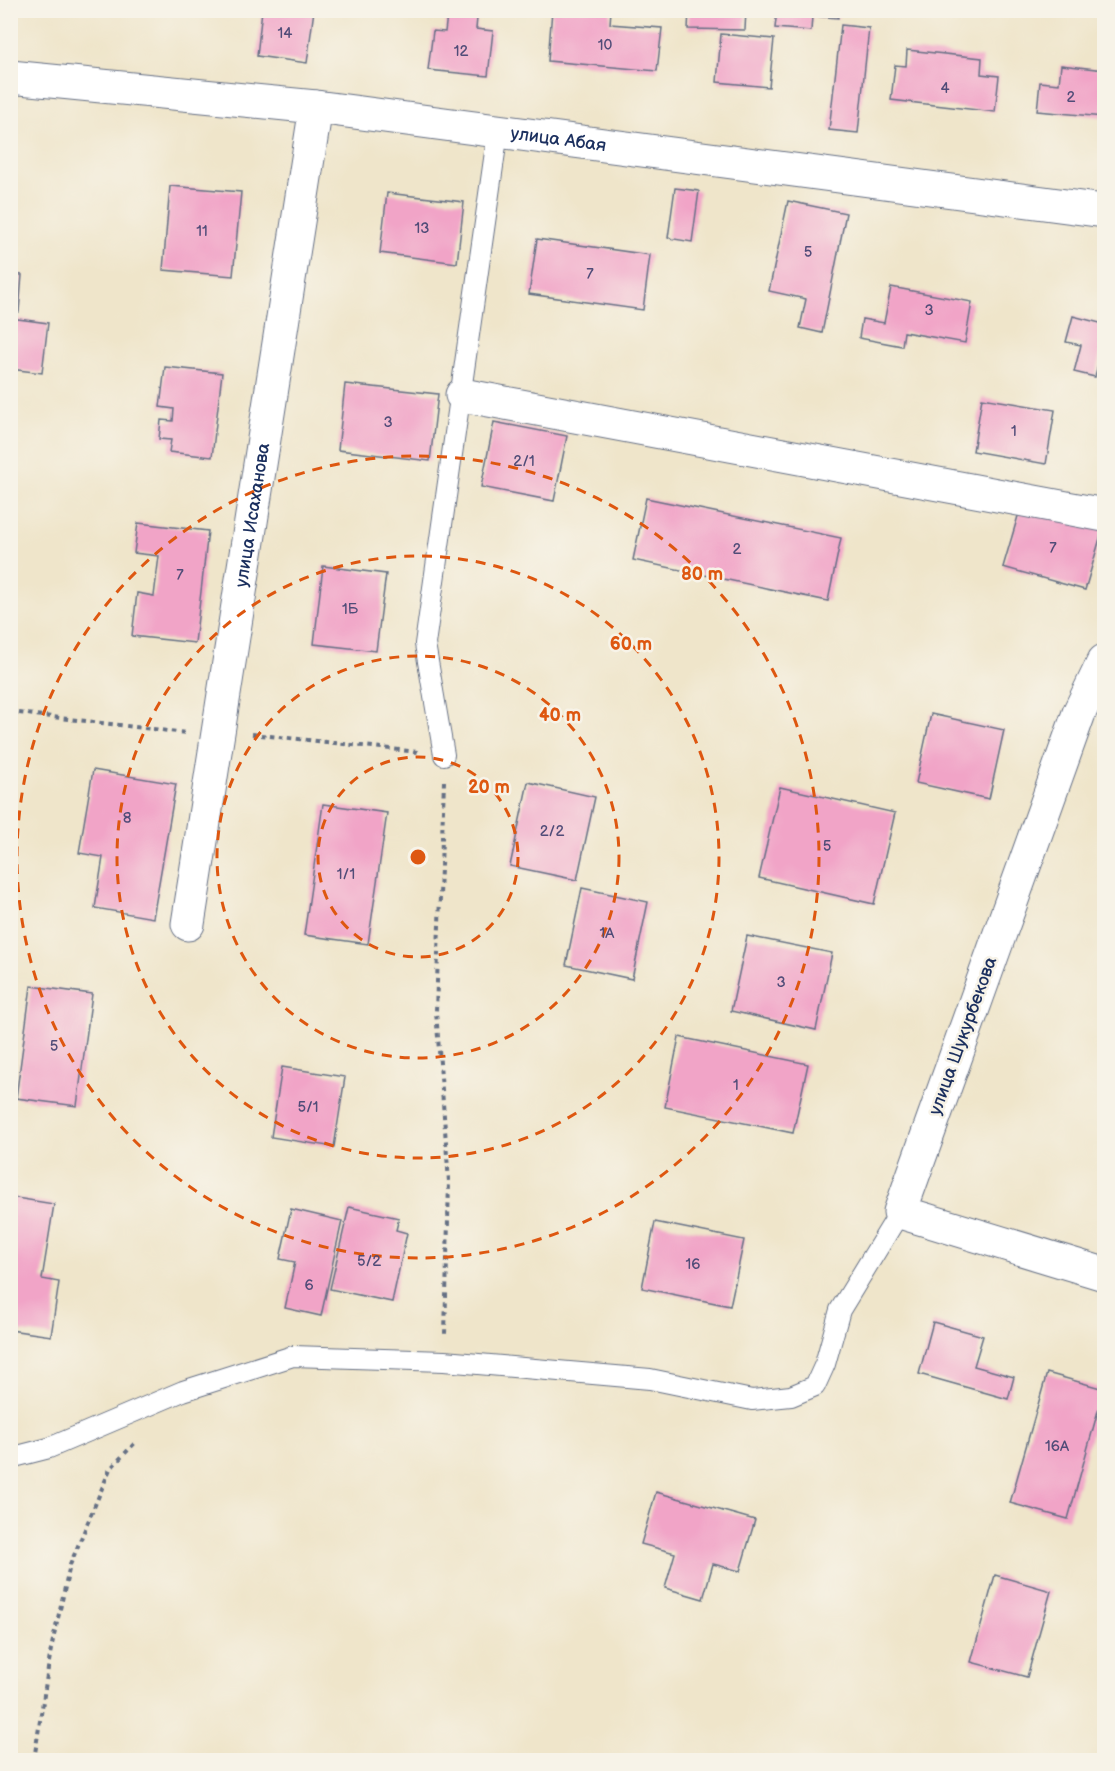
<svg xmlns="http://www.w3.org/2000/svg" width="1115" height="1771" font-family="'Balsamiq Sans',sans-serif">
<rect width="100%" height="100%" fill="#f7f3e8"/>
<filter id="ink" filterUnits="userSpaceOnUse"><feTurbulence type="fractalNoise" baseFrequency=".0167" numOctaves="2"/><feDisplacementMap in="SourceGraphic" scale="12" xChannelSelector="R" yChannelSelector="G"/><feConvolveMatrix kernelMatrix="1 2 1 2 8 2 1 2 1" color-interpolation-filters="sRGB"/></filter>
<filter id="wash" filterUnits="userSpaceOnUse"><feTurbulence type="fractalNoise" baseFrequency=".008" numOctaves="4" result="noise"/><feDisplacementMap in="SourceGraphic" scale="24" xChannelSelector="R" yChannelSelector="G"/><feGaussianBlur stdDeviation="1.35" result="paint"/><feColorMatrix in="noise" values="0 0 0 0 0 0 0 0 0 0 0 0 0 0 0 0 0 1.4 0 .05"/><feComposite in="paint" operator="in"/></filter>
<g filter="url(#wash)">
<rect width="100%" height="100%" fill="#efe5ca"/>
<g id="blocks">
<!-- building -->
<g fill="#f1a4c7">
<path d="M262,10h52l-7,53 -50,-7z"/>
<path d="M552,10h59l-1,14 52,4 -5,43 -109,-10z"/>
<path d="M689,10h57l-1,20 -57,-1z"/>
<path d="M777,10h62l-1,8 -26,-2 -1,15 -36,-3z"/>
<path d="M447,15l30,3 -1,11 17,2 -5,45 -60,-6 5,-39 12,1z"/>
<path d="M841,25l28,3 -11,105 -29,-3z"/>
<path d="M721,34l53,5 -5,48 -52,-5z"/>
<path d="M907,50l75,8 -1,16 18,2 -4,36 -104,-12 4,-35 11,1z"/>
<path d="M1061,65l43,5v47l-67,-6 3,-29 19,2z"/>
<path d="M170,186l71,6 -8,84 -70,-6z"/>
<path d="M675,188l24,3 -7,51 -24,-4z"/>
<path d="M387,193l77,9 -7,61 -77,-10z"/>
<path d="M788,201l58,12 -24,120 -22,-5 6,-29 -37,-8z"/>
<path d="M537,239l113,16 -7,55 -114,-16z"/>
<path d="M10,274l12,1 -3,37 -9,-1z"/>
<path d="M891,287l81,15 -7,41 -61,-11 -2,14 -43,-8 3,-19 22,4z"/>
<path d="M1073,316l31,8v15l-9,38 -21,-5 7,-27 -15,-3z"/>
<path d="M10,318l38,5 -6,50 -32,-4z"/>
<path d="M165,367l57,6 -10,84 -43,-5 2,-12 -12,-1 2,-19 12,1 1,-12 -14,-2z"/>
<path d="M345,384l93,10 -8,67 -92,-11z"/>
<path d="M982,398l73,12 -9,54 -73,-13z"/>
<path d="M494,422l73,14 -13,65 -73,-14z"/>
<path d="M646,498l195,40 -13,63 -195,-41z"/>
<path d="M1021,506l82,22 -18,62 -82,-23z"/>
<path d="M138,523l70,8 -13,112 -63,-7 5,-43 17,3 5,-40 -25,-3z"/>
<path d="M323,566l63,8 -10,77 -62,-7z"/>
<path d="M931,714l73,16 -15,69 -73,-16z"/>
<path d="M93,770l83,14 -23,134 -58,-10 8,-51 -24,-4z"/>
<path d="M528,782l67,15 -18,83 -67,-14z"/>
<path d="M780,787l115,26 -21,91 -115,-26z"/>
<path d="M323,804l64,9 -19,131 -64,-9z"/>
<path d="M582,888l66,14 -16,77 -66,-14z"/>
<path d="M747,936l85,17 -16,77 -85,-19z"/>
<path d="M31,986l61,8 -15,112 -61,-8z"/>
<path d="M679,1037l129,27 -15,69 -128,-26z"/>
<path d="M282,1067l63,10 -11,70 -63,-10z"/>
<path d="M10,1197l44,7 -12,75 17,3 -8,54 -41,-6z"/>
<path d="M349,1207l50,11 -3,12 11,3 -15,69 -62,-13z"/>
<path d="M291,1209l51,12 -21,95 -36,-8 10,-46 -15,-3z"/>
<path d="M655,1222l89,18 -14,66 -88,-18z"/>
<path d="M933,1322l50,14 -9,30 40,11 -6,22 -89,-25z"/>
<path d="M1047,1373l57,16 -36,130 -58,-16z"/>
<path d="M656,1492l99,28 -15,51 -27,-7 -10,35 -38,-11 10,-35 -34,-9z"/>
<path d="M995,1575l56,16 -24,86 -56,-15z"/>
</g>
</g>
</g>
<g filter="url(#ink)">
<use href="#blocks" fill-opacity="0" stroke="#656f84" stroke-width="1.5"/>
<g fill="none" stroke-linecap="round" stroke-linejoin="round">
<!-- lane casing -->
<g stroke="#656f84" stroke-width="22">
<g id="lane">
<path d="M444,755l-19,-111 73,-513"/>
<path d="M10,1458l39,-10 134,-57 110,-35 151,5 206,18 102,21 39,-4 24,-10 10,-22 15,-54 60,-98"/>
</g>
</g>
<!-- street casing -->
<g stroke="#656f84" stroke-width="35">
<g id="street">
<path id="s1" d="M10,77l306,30 788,104"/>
<path d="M462,395l642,120"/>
<path d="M1104,661l-25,52 -179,499 204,62"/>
<path id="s2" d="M188,924l128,-817"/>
</g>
</g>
<!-- path -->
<g stroke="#656f84" stroke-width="4" stroke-dasharray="4.5 4.5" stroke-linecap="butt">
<path d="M10,712l176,21"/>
<path d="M252,734l166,18"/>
<path d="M444,781l-8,230 13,171 -4,152"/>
<path d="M34,1760l17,-111 19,-84 40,-96 25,-26"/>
</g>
<!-- lane -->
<use href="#lane" stroke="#fff" stroke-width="20"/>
<!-- street -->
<use href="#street" stroke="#fff" stroke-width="33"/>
</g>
</g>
<!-- distance rings -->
<g fill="none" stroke="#de5710" stroke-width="3" stroke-dasharray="10 8">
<circle cx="418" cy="857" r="100"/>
<circle cx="418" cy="857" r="201"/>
<circle cx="418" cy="857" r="301"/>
<circle cx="418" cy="857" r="401"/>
</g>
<g text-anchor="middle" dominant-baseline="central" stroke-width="5" stroke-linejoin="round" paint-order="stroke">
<!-- number labels -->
<g font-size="15" fill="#504c78">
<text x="285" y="33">14</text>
<text x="605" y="45">10</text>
<text x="461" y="51">12</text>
<text x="945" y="88">4</text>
<text x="1071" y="97">2</text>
<text x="422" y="228">13</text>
<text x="202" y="231">11</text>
<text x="808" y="252">5</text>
<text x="590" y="274">7</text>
<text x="929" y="310">3</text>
<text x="388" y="422">3</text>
<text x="1014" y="431">1</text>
<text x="524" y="461">2/1</text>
<text x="1053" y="548">7</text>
<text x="737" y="549">2</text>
<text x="180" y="575">7</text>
<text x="350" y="609">1Б</text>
<text x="127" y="818">8</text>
<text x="552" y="831">2/2</text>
<text x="827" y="846">5</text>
<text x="346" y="874">1/1</text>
<text x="607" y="933">1А</text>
<text x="781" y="982">3</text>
<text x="54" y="1046">5</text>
<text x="736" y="1085">1</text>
<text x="308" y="1107">5/1</text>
<text x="369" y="1261">5/2</text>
<text x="693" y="1264">16</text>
<text x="309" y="1285">6</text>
<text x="1057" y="1446">16А</text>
</g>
<!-- street labels -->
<g font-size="18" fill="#1b2f5e" stroke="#f7f3e8">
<text stroke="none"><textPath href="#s1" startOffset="552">улица Абая</textPath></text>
<text stroke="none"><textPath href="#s2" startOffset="414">улица Исаханова</textPath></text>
<text transform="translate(963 1036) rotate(-70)">улица Шукурбекова</text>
</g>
</g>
<circle cx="418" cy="857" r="9" fill="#de5710" stroke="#f7f3e8" stroke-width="3"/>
<g font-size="18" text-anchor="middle" font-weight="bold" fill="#de5710" stroke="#f7f3e8" stroke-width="5" stroke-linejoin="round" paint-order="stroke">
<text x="702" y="580">80 m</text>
<text x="631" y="650">60 m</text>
<text x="560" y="721">40 m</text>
<text x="489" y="793">20 m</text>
</g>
<!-- margin -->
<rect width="1115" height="1771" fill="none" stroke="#f7f3e8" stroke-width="36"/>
</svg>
